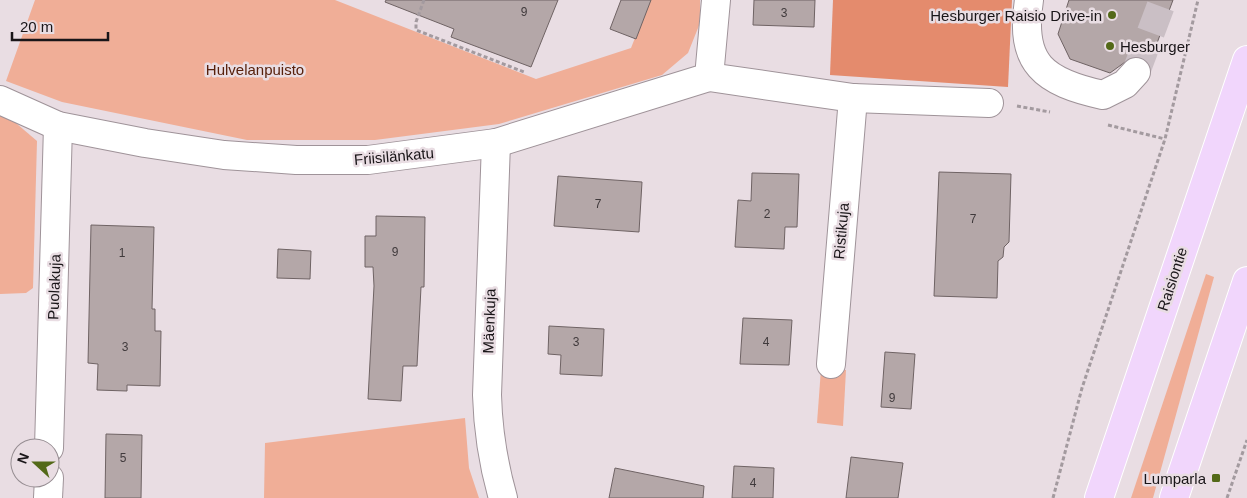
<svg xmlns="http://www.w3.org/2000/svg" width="1247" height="498" font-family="Helvetica,sans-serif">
<rect width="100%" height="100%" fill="#e9dde3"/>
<!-- green -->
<g fill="#f0ae97">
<path d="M35,0h300l201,79 95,-31 19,-48h50v23l-12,30 -26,22 -163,49 -124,16h-128l-185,-38 -56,-21z"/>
<path d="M0,115l10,3 27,23 -4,147 -7,5 -26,1z"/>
<path d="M1206,274l8,3 -61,221h-22z"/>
<path d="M821,369l25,1 -3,56 -26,-3z"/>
<path d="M465,418l4,50 10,30h-215l1,-55z"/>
</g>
<!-- forest -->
<path fill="#e48b6d" d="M833,0h179l-4,87 -178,-12z"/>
<!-- building -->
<g fill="#b4a7a8" stroke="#6f6364">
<path d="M386,0h172l-27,67 -80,-30 3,-8 -69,-27z"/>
<path d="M621,0h30l-15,39 -26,-10z"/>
<path d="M754,0h61l-1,27 -61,-2z"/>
<path d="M1069,0h104l-23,62 -10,-5h-8l-22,16 -40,-14 -12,-25z"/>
<path d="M939,172l72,2 -2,68 -5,5 -1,10 -5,4 -1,37 -63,-2z"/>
<path d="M752,173l47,1 -2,53h-12l-1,22 -49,-2 3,-47 13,1z"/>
<path d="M558,176l84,6 -3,50 -85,-6z"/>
<path d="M376,216l49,1 -1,70h-3l-4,79h-14l-2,35 -33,-2 6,-113 -1,-19h-8v-31h11z"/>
<path d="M91,225l63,2 -2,82h3v22h6l-1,55 -33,-1v6l-30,-1 1,-26 -10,-1z"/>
<path d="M278,249l33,2 -1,28 -33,-1z"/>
<path d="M743,318l49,2 -3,45 -49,-1z"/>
<path d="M549,326l55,3 -2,47 -42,-2 1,-19 -13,-1z"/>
<path d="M885,352l30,2 -4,55 -30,-2z"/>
<path d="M106,434l36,1 -1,63h-36z"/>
<path d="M851,457l52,6 -5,35h-52z"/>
<path d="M734,466l40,2 -1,30h-41z"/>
<path d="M615,468l89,18 -1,12h-94z"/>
</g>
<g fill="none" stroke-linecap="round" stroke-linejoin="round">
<!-- minor-tunnel -->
<path stroke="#cabfc5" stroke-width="28" stroke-dasharray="28 14" stroke-linecap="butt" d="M1136,72l27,-72"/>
<!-- minor casing -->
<g stroke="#9f9399" stroke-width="30">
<g id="minor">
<path d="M1029,0c-10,64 15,82 74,95l22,-11 11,-12"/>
<path d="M709,77l144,21 136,5"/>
<path d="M0,100l58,26 87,17 79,12 72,5h72l128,-17 213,-66 7,-77"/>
<path d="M496,143l-9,252c1,36 6,68 16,103"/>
<path d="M831,364l22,-266"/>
<path d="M49,448l9,-322"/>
<path d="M48,498l1,-20"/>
</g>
</g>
<!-- major casing -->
<g stroke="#fff" stroke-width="30">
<g id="major">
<path d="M1099,498l148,-438"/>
<path d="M1174,498l73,-217"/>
</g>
</g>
<!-- path -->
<g stroke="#a39a9f" stroke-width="3" stroke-dasharray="4 2.5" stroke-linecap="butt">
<path d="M424,0l-8,22v8l108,42"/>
<path d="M1017,106l33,6"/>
<path d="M1108,125l57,14"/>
<path d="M1053,498l29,-110 83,-249 33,-139"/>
<path d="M1227,498l20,-58"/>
</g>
<!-- minor -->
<use href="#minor" stroke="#fff" stroke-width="28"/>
<!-- major -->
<use href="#major" stroke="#f1d6fc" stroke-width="28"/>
</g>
<!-- markers -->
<g fill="#536918" stroke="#e9dde3" stroke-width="2">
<circle cx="1112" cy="15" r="5"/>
<circle cx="1110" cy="46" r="5"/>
<rect x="1211" y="473" width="10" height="10" rx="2.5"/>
</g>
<g text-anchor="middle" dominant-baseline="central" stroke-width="5" stroke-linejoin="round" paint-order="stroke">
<!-- number labels -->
<g font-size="12" fill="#403a3c">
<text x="524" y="12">9</text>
<text x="784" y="13">3</text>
<text x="598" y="204">7</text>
<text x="767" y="214">2</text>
<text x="973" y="219">7</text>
<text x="395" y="252">9</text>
<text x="122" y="253">1</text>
<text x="576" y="342">3</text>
<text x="766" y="342">4</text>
<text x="125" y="347">3</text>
<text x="892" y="398">9</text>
<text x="123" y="458">5</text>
<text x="753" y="483">4</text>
</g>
<!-- poi labels -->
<g font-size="15" fill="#191518" stroke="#e9dde3" text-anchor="end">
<text x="1102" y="15">Hesburger Raisio Drive-in</text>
<text x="1120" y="46" text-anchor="start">Hesburger</text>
<text x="1206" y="478">Lumparla</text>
</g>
<!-- park labels -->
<g font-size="15" fill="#58210c" stroke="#e9dde3">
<text x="255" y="69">Hulvelanpuisto</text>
</g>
<!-- street labels -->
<g font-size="15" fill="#191518" stroke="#e9dde3">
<text transform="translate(394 156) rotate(-5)">Friisilänkatu</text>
<text transform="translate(841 231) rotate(-85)">Ristikuja</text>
<text transform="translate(1172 279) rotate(-72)">Raisiontie</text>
<text transform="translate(54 287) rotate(-88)">Puolakuja</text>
<text transform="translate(489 321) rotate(-88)">Mäenkuja</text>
</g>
</g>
<!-- north arrow -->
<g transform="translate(35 463) rotate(291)"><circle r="24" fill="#e9dde3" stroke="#968d92"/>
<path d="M0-4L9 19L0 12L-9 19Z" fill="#536918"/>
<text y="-8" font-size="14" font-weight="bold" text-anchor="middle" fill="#191518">N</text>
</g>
<!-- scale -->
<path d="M12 32v8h96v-8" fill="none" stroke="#191518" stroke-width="2.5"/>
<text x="20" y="32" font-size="15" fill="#191518" stroke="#e9dde3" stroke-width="4" paint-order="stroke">20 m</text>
</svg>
